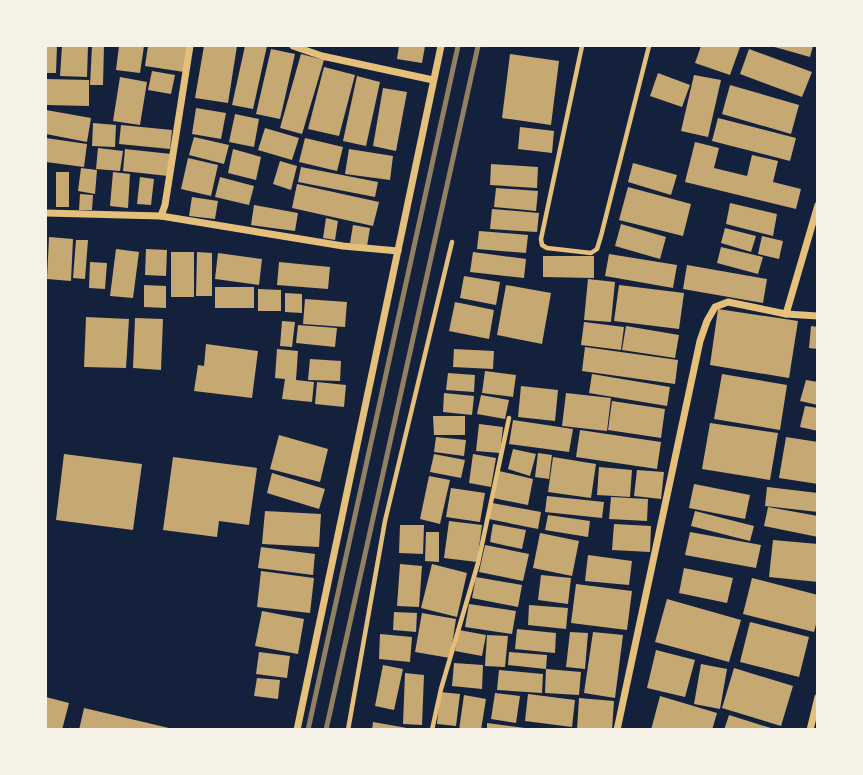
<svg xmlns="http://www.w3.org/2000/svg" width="863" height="775" font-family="Poppins,sans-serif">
<rect width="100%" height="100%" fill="#14213d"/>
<!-- building -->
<g fill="#c6a872">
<path d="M46,46h11l-1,27h-10z"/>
<path d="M62,46h26l-1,31 -27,-1z"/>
<path d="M92,46h12l-1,39h-13z"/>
<path d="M119,46h25l-4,27 -24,-3z"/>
<path d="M148,46h41l-5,26 -39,-6z"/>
<path d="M204,46h33l-9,57 -33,-5z"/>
<path d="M245,46h22l-14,63 -21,-4z"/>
<path d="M399,46h26l-3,17 -25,-4z"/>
<path d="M701,46h33l6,1 -10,28 -35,-12z"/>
<path d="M771,46h42l-3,11z"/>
<path d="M271,49l24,5 -15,65 -24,-5z"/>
<path d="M749,49l63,23 -10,25 -62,-23z"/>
<path d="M301,54l23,6 -22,74 -22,-6z"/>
<path d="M510,54l49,7 -8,64 -49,-7z"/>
<path d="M324,67l31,8 -16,61 -31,-7z"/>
<path d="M152,71l23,4 -4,19 -23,-4z"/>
<path d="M658,73l32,12 -8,22 -32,-11z"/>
<path d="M694,75l27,5 -13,57 -27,-6z"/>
<path d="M357,76l23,6 -14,64 -23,-5z"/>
<path d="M120,77l27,5 -7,43 -27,-4z"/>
<path d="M46,79l43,1v26l-43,-1z"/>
<path d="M730,85l69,20 -8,29 -69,-20z"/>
<path d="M383,88l24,4 -11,59 -23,-5z"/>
<path d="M196,108l30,5 -5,26 -29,-5z"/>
<path d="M46,110l45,8 -4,24 -41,-8z"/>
<path d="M235,114l24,5 -5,28 -25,-5z"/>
<path d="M718,118l78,20 -6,23 -78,-20z"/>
<path d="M93,123l23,2 -1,22 -23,-1z"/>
<path d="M121,125l51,5 -2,19 -51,-5z"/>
<path d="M520,127l34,4 -2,22 -34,-4z"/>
<path d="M265,128l34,10 -7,22 -34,-10z"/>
<path d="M194,137l35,8 -5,19 -35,-9z"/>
<path d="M46,138l41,6 -3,23 -38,-5z"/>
<path d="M305,138l38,9 -6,24 -38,-9z"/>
<path d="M695,142l24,6 -5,20 33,8 5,-21 26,6 -5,21 28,7 -5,20 -111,-27z"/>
<path d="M98,148l25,3 -3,20 -24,-2z"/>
<path d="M125,149l46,5 -3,22 -45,-5z"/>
<path d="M233,149l28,8 -5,23 -28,-7z"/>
<path d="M349,149l44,7 -3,24 -45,-6z"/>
<path d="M188,158l30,7 -7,31 -30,-7z"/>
<path d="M280,161l17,5 -6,24 -18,-6z"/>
<path d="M633,163l44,12 -6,20 -43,-13z"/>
<path d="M491,164l47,3 -1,21 -47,-3z"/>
<path d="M301,167l77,15 -3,15 -77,-15z"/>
<path d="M81,168l16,2 -2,24 -17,-3z"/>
<rect x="56" y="172" width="13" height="35"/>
<path d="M113,172l17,2 -2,34 -18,-2z"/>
<path d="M140,177l14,2 -3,26 -14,-1z"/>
<path d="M220,177l34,9 -5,19 -34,-8z"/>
<path d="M297,184l82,18 -6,24 -81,-18z"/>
<path d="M628,187l63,17 -8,32 -64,-16z"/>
<path d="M496,188l42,3 -2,20 -42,-4z"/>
<path d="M80,194l13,1 -1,15h-13z"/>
<path d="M192,197l26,4 -3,18 -26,-3z"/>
<path d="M730,203l47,11 -4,22 -47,-12z"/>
<path d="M254,205l44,8 -3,18 -44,-6z"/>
<path d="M492,209l47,4 -2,19 -47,-3z"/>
<path d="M326,218l12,3 -3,19 -12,-2z"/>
<path d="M621,224l45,13 -6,22 -45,-13z"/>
<path d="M353,225l17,3 -3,18 -17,-3z"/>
<path d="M725,228l31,8 -5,16 -30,-9z"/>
<path d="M479,231l49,4 -2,18 -49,-4z"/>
<path d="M762,236l21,5 -4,18 -21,-5z"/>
<path d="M49,237l24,2 -2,42 -24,-2z"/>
<path d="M76,240h12l-3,39 -12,-1z"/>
<path d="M721,247l42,10 -5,17 -41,-11z"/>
<path d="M116,249l23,3 -6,46 -23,-2z"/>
<path d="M146,249l21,1 -1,26 -21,-1z"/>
<rect x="171" y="252" width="23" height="45"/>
<path d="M197,252l15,1v43h-16z"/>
<path d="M473,252l53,7 -2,19 -54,-6z"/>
<path d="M218,253l44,6 -3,26 -44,-6z"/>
<path d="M609,254l68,11 -4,23 -68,-12z"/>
<path d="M543,256h51v22l-51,-1z"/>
<path d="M90,262l17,1 -2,26 -16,-1z"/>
<path d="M279,262l51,5 -2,22 -51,-4z"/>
<path d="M687,265l80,14 -4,24 -80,-14z"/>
<path d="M464,276l36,6 -4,23 -36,-7z"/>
<path d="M588,279l27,3 -4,40 -27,-2z"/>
<path d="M144,285l22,1v22l-22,-1z"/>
<path d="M506,285l45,8 -9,51 -45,-9z"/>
<path d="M619,285l65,8 -5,36 -65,-8z"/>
<rect x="215" y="287" width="39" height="21"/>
<path d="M258,289l23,1v21h-23z"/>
<path d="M285,293l17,1v19l-17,-1z"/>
<path d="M305,299l42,3 -2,25 -42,-3z"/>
<path d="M455,302l39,8 -5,29 -40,-8z"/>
<path d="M718,309l80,12 -9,57 -79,-13z"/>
<path d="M86,317l43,2 -3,49 -42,-1z"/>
<path d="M135,318l28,1 -2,51 -28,-2z"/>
<path d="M282,321l13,1 -3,25 -12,-1z"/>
<path d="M584,322l40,5 -3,23 -40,-5z"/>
<path d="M298,325l39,3 -2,19 -39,-4z"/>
<path d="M626,326l53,9 -4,23 -53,-8z"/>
<path d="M811,326l7,1v22l-9,-1z"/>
<path d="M206,344l52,7 -6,47 -58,-7 4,-26 6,1z"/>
<path d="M585,347l93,13 -3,24 -93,-13z"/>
<path d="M277,349l21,2 -2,29 18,2 -2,20 -30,-3 3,-20 -10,-1z"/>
<path d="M454,349l40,2 -1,18 -40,-2z"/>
<path d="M310,359l31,2 -1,20 -32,-1z"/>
<path d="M485,371l31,4 -3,22 -31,-4z"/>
<path d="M448,373l27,2 -1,17 -28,-2z"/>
<path d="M592,374l78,13 -3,19 -78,-13z"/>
<path d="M722,374l65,11 -7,45 -66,-11z"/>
<path d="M806,380l12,2v23l-18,-4z"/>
<path d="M317,382l29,3 -2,22 -29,-3z"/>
<path d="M521,386l37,4 -3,31 -37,-4z"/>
<path d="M444,393l30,3 -2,19 -29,-3z"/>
<path d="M566,393l45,5 -4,33 -45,-5z"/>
<path d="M481,395l28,5 -4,19 -28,-5z"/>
<path d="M612,401l53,8 -4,29 -53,-8z"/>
<path d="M805,406l13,2v23l-18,-4z"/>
<path d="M433,416h32v19h-31z"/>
<path d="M513,420l60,9 -4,23 -60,-8z"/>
<path d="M710,423l68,10 -8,47 -68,-11z"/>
<path d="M479,424l24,3 -3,26 -24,-2z"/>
<path d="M580,430l81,12 -4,27 -81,-12z"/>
<path d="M279,435l49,14 -8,33 -50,-13z"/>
<path d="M436,437l30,3 -2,16 -30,-4z"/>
<path d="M786,437l32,5v42l-39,-6z"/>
<path d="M513,449l23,5 -6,22 -22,-7z"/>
<path d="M538,453l14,2 -3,24 -14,-2z"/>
<path d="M64,454l78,10 -9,66 -77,-10z"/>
<path d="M434,454l31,6 -4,18 -31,-6z"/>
<path d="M473,454l23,4 -5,29 -22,-4z"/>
<path d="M173,457l84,11 -8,57 -30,-4 -2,16 -54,-7z"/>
<path d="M553,457l43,7 -5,34 -43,-6z"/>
<path d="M599,467l33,3 -2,27 -33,-2z"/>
<path d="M637,470l27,2 -3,27 -27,-3z"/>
<path d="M499,471l34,8 -5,26 -35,-7z"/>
<path d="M272,473l53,16 -6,20 -52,-16z"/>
<path d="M429,476l21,4 -10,44 -20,-5z"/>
<path d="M694,484l56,11 -5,24 -56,-11z"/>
<path d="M767,487l51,6v19l-53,-6z"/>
<path d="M451,488l34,5 -5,29 -34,-5z"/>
<path d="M547,496l57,6 -2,16 -57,-6z"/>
<path d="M611,497l37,2 -1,22 -38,-2z"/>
<path d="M492,503l49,9 -3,17 -49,-10z"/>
<path d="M768,507l50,9v21l-54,-11z"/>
<path d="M265,511l56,3 -2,33 -57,-3z"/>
<path d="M695,511l59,15 -4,15 -59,-15z"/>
<path d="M548,515l42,6 -2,16 -43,-7z"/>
<path d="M449,521l33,4 -5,37 -33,-4z"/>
<path d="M493,524l33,6 -4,19 -32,-7z"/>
<path d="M614,524l37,2 -1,26 -38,-2z"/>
<path d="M400,525h24l-1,29 -24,-1z"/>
<path d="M426,532h13v30l-14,-1z"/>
<path d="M690,532l71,13 -5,23 -71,-13z"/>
<path d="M540,533l39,8 -7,35 -39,-8z"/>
<path d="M773,540l45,4v38l-49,-5z"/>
<path d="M485,545l44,9 -6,27 -44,-9z"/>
<path d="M261,547l54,7 -2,21 -55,-7z"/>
<path d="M588,555l44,6 -3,24 -44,-4z"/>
<path d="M400,564l22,2 -3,41 -22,-1z"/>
<path d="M432,564l35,9 -10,44 -36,-9z"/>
<path d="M684,568l49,10 -6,25 -48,-10z"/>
<path d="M261,571l53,7 -4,35 -53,-6z"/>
<path d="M541,575l30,3 -3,26 -30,-4z"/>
<path d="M476,577l46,8 -4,22 -46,-9z"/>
<path d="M752,578l66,17v22l-4,15 -71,-18z"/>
<path d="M576,584l56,7 -5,39 -56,-7z"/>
<path d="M667,599l74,21 -12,42 -74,-20z"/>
<path d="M469,604l47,7 -4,23 -47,-7z"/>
<path d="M529,605l39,3 -2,21 -38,-4z"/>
<path d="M262,611l42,8 -6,35 -43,-8z"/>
<path d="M394,612l23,1 -1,19 -23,-2z"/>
<path d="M422,613l34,6 -6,39 -35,-6z"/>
<path d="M750,622l59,15 -10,40 -59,-15z"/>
<path d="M517,629l39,4 -1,20 -40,-4z"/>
<path d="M459,630l27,5 -4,21 -27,-5z"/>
<path d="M570,632l18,1 -3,36 -19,-2z"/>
<path d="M593,632l30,3 -8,63 -31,-5z"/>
<path d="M380,634l32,3 -2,25 -31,-3z"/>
<path d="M487,635l21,1 -3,31 -20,-1z"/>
<path d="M656,650l39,10 -10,37 -38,-9z"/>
<path d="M259,652l31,4 -3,22 -31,-4z"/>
<path d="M509,652l38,3 -1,14 -38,-4z"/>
<path d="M454,663l29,2 -1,24 -30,-3z"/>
<path d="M701,664l26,5 -7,40 -26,-5z"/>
<path d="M383,665l20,4 -9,41 -19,-4z"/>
<path d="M734,668l59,18 -12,40 -59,-18z"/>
<path d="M546,669l35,3 -2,23 -34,-2z"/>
<path d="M499,670l44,4 -1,19 -45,-3z"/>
<path d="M405,673l19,2 -2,50 -19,-1z"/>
<path d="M257,678l23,2 -2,19 -24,-3z"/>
<path d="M440,692l20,2 -4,32 -19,-2z"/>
<path d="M495,693l25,3 -4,27 -25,-4z"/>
<path d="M528,694l47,6 -3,27 -47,-6z"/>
<path d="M464,695l22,4 -5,31h-22z"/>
<path d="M660,696l57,17 -5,17h-61z"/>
<path d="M46,697l23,6 -7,27h-16z"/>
<path d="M579,698l35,3 -2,29h-35z"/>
<path d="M84,708l85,20v2h-90z"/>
<path d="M729,715l45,14v1h-50z"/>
<path d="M373,722l34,6v2h-35z"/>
<path d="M487,723l38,5v2h-38z"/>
</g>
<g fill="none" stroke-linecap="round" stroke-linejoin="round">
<!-- path -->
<g stroke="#e5c07b" stroke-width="4.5">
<path d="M582,46l-41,193 1,6 5,3 44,5 6,-4 4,-13 48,-190"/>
<path d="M348,730l37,-209 67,-279"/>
<path d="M432,730l9,-41 37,-126 31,-145"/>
</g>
<!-- minor -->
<g stroke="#e5c07b" stroke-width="7">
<path d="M293,46l29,10 111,24"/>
<path d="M46,213l115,3 182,30 55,5"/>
<path d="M161,216l4,-11 25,-159"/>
<path d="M786,314l32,-109"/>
<path d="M297,730l144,-684"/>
<path d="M617,730l83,-389 7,-20 8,-14 13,-5 58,12 32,2"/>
<path d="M810,730l8,-33"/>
</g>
<!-- rail -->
<g stroke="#918062" stroke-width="5">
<path d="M308,730l150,-684"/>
<path d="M326,730l152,-684"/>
</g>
</g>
<!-- border -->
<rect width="863" height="775" fill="none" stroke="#f6f1e7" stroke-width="94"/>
</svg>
